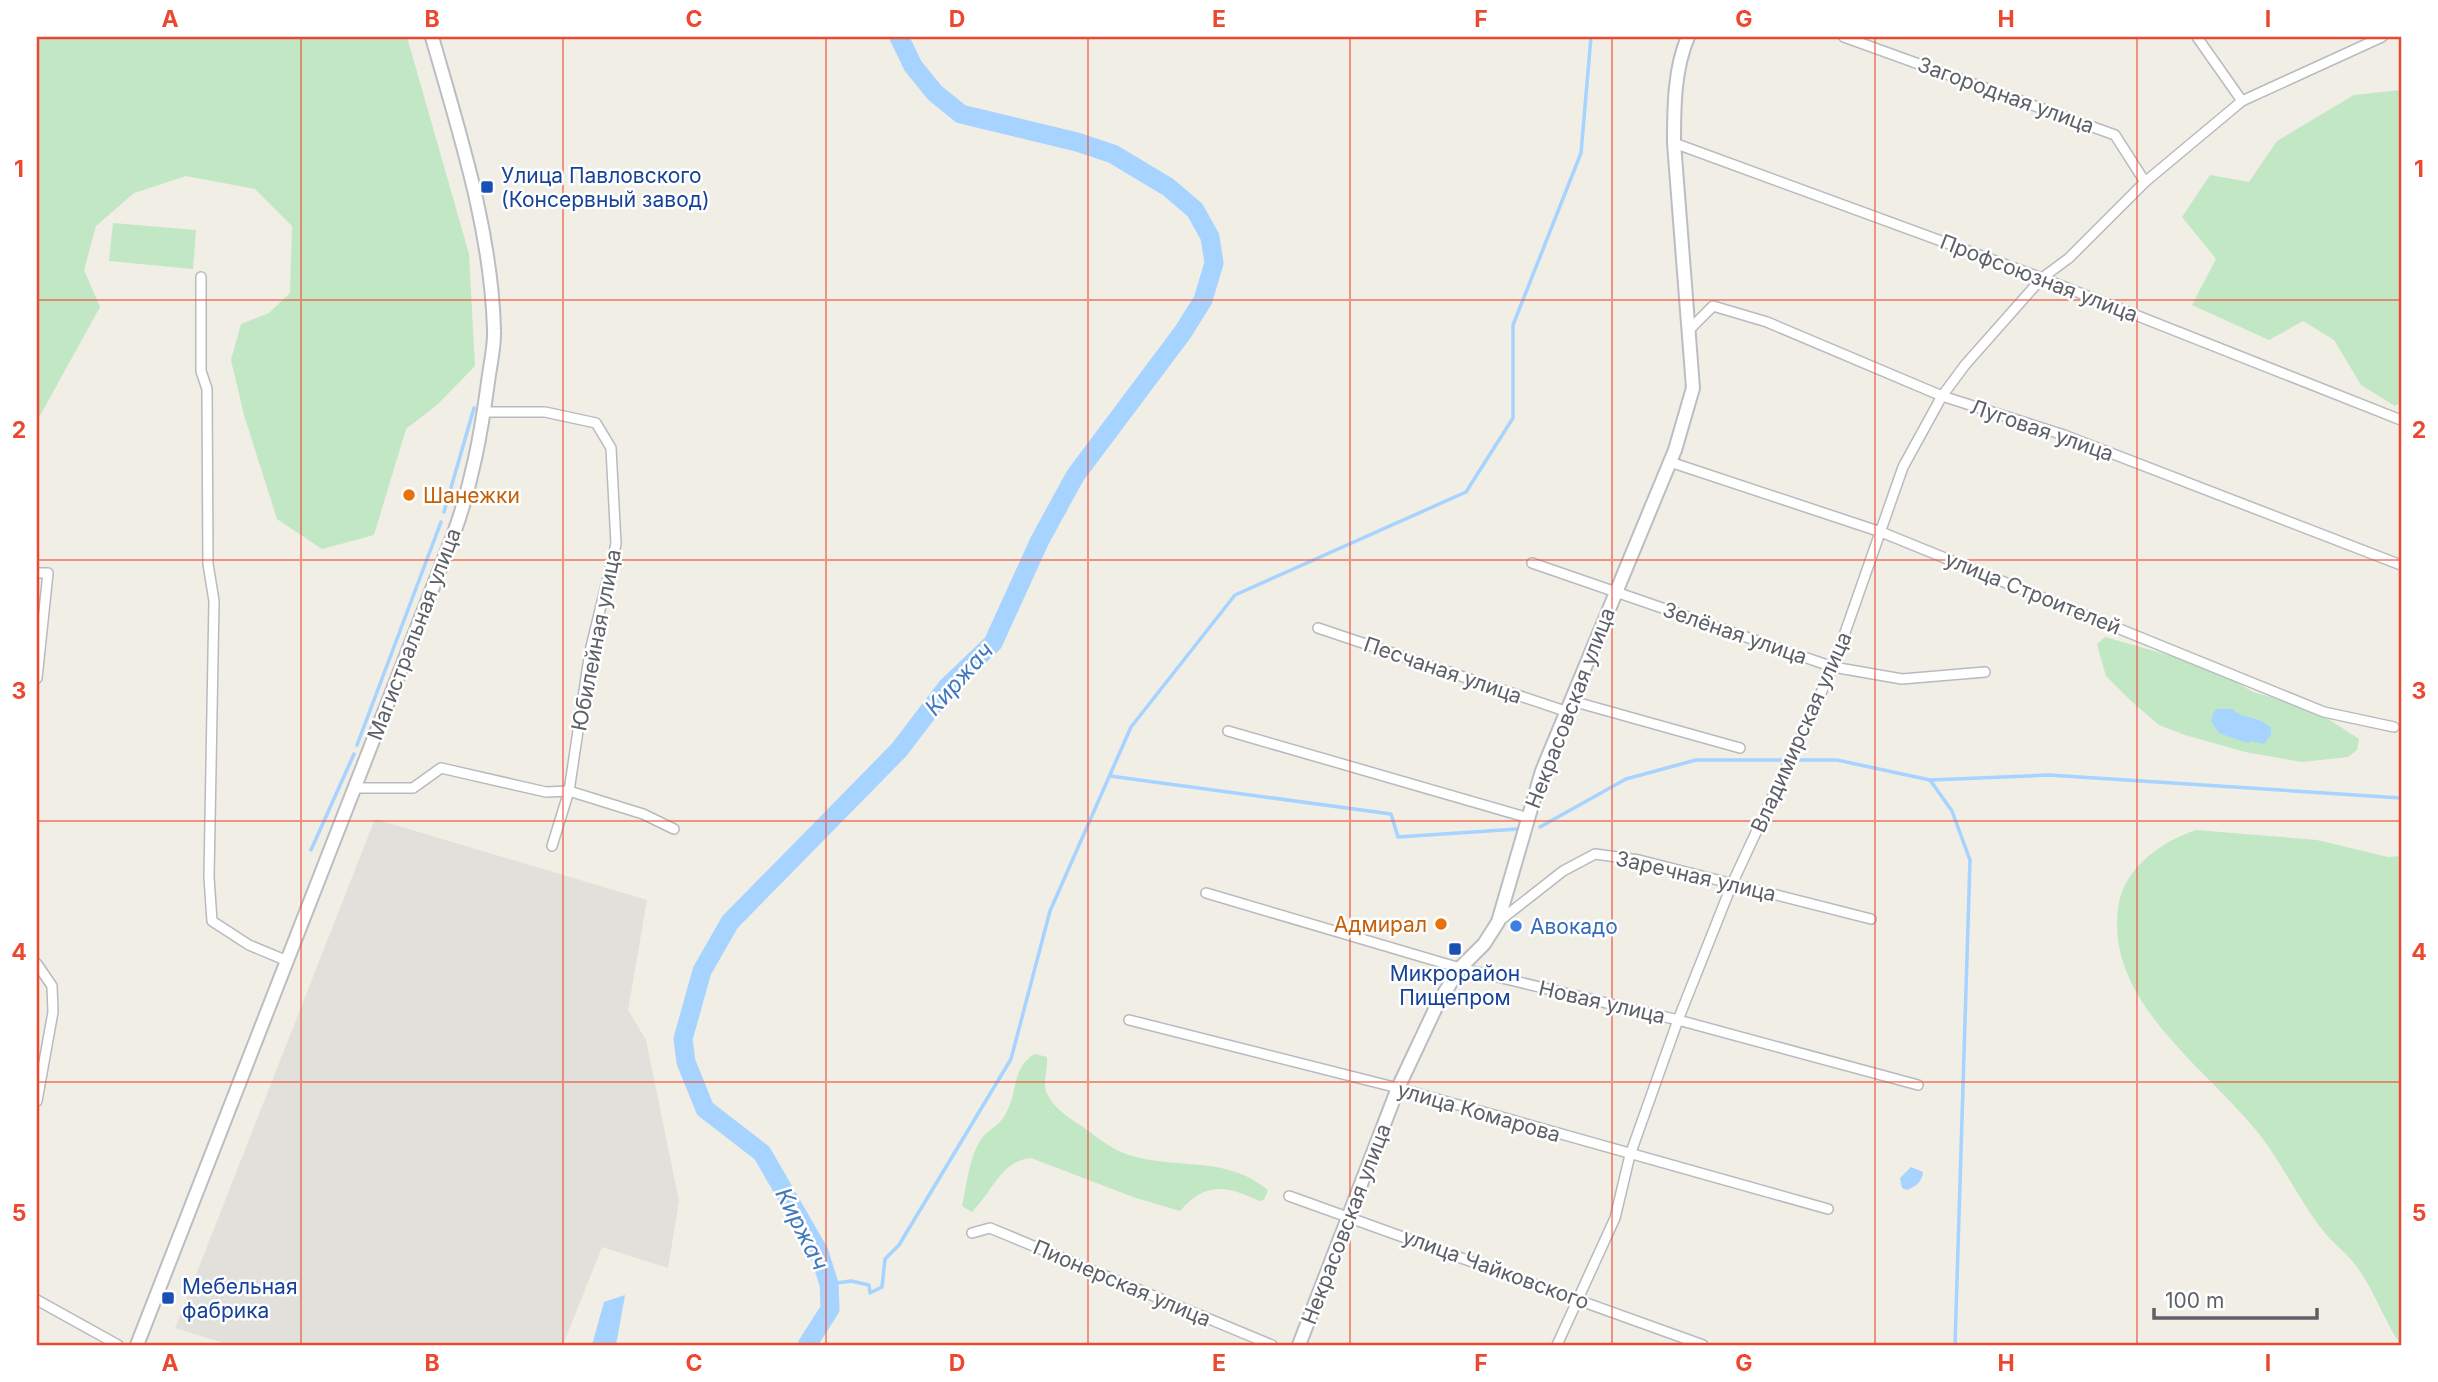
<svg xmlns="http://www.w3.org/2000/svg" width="2438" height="1382" font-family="Inter,sans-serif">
<rect width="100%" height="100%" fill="#f0eee5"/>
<!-- industrial -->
<path fill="#e1e0da" d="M375,819l272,81 -19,110 18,30 33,161 -11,67 -66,-21 -39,98h-333l-55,-17z"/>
<!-- green -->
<g fill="#c2e7c4">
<path d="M37,37h370l62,217 6,112 -37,38 -32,25 -32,106 -52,14 -45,-30 -33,-104 -13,-55 10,-36 28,-11 21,-20 2,-67 -37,-37 -69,-13 -52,17 -38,33 -12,44 16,37 -63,114z"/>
<path d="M2401,90v312l-6,4 -34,-21 -27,-45 -31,-19 -34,19 -77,-35 24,-46 -34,-42 28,-42 39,7 28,-41 77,-46z"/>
<path d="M113,223l83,7 -3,39 -84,-8z"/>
<path d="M2105,637l105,30 43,25 58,16 48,31 -2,11 -9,7 -46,5 -57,-10 -60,-17 -26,-10 -28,-24 -25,-25 -9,-32z"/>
<path d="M2196,830l121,10 71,17 13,-1v489c-17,-24 -26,-54 -44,-78 -9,-13 -23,-23 -33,-35 -23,-29 -39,-63 -61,-93 -52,-69 -162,-137 -144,-236 7,-37 44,-62 77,-73z"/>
<path d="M1035,1054l12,3c1,12 -5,26 0,37 7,14 23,25 36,33 14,10 29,23 46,28 49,15 97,0 139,35l-4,10 -5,1c-33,-16 -54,-19 -79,10l-47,-14 -102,-39c-29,2 -39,34 -59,54l-10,-6c5,-21 7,-50 20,-68 7,-9 18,-13 23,-23 13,-20 6,-48 30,-61z"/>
</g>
<!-- water -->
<g fill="#a6d3ff">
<path d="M2217,709h15c12,11 26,6 39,19v7l-7,9 -13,-3 -3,2 -29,-10 -8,-12 2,-8z"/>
<path d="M1911,1167l12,5c-1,10 -7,14 -16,18l-5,-2 -2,-10z"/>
<path d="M625,1295l-9,50h-24l12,-43z"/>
</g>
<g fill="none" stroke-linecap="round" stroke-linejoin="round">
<!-- stream -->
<g stroke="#a6d3ff" stroke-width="3.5">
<path d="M444,512l30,-104"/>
<path d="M357,745l84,-223"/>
<path d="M1110,776l281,38 7,23 120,-8"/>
<path d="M1930,780l22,31 18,49 -15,485"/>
<path d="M1540,827l86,-48 70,-19h141l93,20 119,-5 352,23"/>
<path d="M311,850l43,-96"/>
<path d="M829,1284l22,-3 18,4 1,8 12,-6 3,-28 14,-14 112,-186 39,-148 81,-184 104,-132 231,-103 47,-74v-93l68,-172 10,-116"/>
</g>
<!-- river -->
<path stroke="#a6d3ff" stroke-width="19" d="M807,1345l23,-36 -1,-25 -10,-32 -57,-99 -57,-44 -19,-47 -3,-23 19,-68 28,-49 169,-172 48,-63 46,-44 47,-103 35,-64 108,-144 20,-32 11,-37 -4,-26 -15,-27 -27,-23 -55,-33 -36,-12 -116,-28 -26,-21 -22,-27 -14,-29"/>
<!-- street casing -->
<g stroke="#b8babf" stroke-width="12">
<g id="street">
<path d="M1844,37l271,98 30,47"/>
<path d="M2197,37l45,64"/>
<path d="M1674,143l368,135 359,142"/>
<path d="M201,277v94l6,18 1,175 6,37 -5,276 3,44 37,24 36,15"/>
<path d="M1691,328l22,-22 54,16 175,74 122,39 337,130"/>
<path d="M484,412h61l51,11 15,25 5,96 -26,107 -21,140 -17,55"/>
<path d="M1670,462l211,70 443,180 70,15"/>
<path d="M1532,563l301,104 69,12 83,-7"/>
<path d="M37,573h11l-11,105"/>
<path d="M1318,628l250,84"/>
<path d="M1572,701l168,47"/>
<path d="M1228,731l301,87"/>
<path d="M355,788h58l28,-20 105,24 23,-1 74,23 31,15"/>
<path d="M1206,893l254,75 218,52 240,65"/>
<path d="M1498,922l65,-51 32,-17 44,6 232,59"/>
<path d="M37,964l15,22 1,26 -16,89"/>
<path d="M1129,1020l269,68 430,121"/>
<path d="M1289,1196l414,149"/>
<path d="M972,1233l18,-5 282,117"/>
<path d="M37,1300l81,45"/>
<path d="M1557,1345l58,-127 15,-63 48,-135 54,-136 101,-217 70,-200 39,-71 23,-31 77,-87 27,-20 76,-76 97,-81 140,-64"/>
</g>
</g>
<!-- secondary casing -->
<g stroke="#bbbdc3" stroke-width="16">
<g id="secondary">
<path d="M137,1345l317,-812c18,-50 27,-99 34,-151 2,-17 7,-36 6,-53 -3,-100 -35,-197 -62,-292"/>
<path d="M1299,1345l99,-257 40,-85 22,-35 24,-24 14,-22 44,-151 133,-321 18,-62 -19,-245c0,-34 0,-74 14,-106"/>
</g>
</g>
<!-- street -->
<use href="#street" stroke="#fff" stroke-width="9"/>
<!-- secondary -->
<use href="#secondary" stroke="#fff" stroke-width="12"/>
</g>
<!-- grid -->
<path fill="none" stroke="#ec482f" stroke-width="2" stroke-opacity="0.55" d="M301,37v1308M563,37v1308M826,37v1308M1088,37v1308M1350,37v1308M1612,37v1308M1875,37v1308M2137,37v1308M37,300h2364M37,560h2364M37,821h2364M37,1082h2364"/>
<!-- markers -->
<g fill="#1a4fb4" stroke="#fff" stroke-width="2.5">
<rect x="480" y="180" width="14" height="14" rx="3.5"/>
<rect x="1448" y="942" width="14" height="14" rx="3.5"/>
<rect x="161" y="1291" width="14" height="14" rx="3.5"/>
</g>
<g fill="#e8710a" stroke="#fff" stroke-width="2.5">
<circle cx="409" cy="495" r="7"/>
<circle cx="1441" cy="924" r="7"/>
</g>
<circle fill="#3f7fe0" stroke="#fff" stroke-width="2.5" cx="1516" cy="926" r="7"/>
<g text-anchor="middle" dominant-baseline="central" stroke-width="5" stroke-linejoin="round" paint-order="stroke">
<!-- street labels -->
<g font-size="21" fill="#5d6066" stroke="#fff">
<text transform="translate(2006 95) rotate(20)">Загородная улица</text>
<text transform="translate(2039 278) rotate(21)">Профсоюзная улица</text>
<text transform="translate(2042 430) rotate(19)">Луговая улица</text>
<text transform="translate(2033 593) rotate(22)">улица Строителей</text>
<text transform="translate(1735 633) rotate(19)">Зелёная улица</text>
<text transform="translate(414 634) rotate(-69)">Магистральная улица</text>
<text transform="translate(596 640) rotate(-79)">Юбилейная улица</text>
<text transform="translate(1443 670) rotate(19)">Песчаная улица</text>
<text transform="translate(1570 708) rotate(-69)">Некрасовская улица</text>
<text transform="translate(1801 732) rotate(-66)">Владимирская улица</text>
<text transform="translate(1696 876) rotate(13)">Заречная улица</text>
<text transform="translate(1602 1002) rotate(13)">Новая улица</text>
<text transform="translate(1479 1112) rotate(16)">улица Комарова</text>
<text transform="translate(1346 1224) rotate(-69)">Некрасовская улица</text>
<text transform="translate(1496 1269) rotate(20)">улица Чайковского</text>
<text transform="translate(1122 1283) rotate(23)">Пионерская улица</text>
</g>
<!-- transit labels -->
<g font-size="21" fill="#164399" stroke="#fff" text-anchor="start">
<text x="501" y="175">Улица Павловского<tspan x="501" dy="24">(Консервный завод)</tspan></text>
<text x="1455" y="973" text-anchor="middle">Микрорайон<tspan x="1455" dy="24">Пищепром</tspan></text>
<text x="182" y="1286">Мебельная<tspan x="182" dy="24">фабрика</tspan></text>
</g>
<!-- food labels -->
<g font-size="21" fill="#c56008" stroke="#fff" text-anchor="start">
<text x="423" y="495">Шанежки</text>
<text x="1427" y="924" text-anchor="end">Адмирал</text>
</g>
<!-- shop labels -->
<g font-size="21" fill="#366cbe" stroke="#fff" text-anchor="start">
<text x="1530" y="926">Авокадо</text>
</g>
<!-- water labels -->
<g font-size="23" font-style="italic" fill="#4278bc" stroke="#fff">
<text transform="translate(959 679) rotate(-48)">Киржач</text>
<text transform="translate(802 1229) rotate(63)">Киржач</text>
</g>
</g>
<!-- border -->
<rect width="2438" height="1382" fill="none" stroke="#ffffff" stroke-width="77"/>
<!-- scale -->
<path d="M2154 1308v10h163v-10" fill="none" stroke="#5d6066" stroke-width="3.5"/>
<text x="2165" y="1308" font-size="21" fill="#5d6066" stroke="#ffffff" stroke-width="5" paint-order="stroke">100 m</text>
<rect x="38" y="38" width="2362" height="1306" fill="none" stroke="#ec482f" stroke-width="2.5"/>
<g font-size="23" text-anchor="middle" font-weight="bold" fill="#ec482f">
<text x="170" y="27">A</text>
<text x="432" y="27">B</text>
<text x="694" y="27">C</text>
<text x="957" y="27">D</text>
<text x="1219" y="27">E</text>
<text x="1481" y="27">F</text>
<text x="1744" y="27">G</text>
<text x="2006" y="27">H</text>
<text x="2268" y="27">I</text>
<text x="19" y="177">1</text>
<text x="2419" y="177">1</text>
<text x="19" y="438">2</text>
<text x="2419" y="438">2</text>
<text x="19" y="699">3</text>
<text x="2419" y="699">3</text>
<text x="19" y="960">4</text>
<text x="2419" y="960">4</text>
<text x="19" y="1221">5</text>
<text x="2419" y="1221">5</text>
<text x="170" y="1371">A</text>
<text x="432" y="1371">B</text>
<text x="694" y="1371">C</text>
<text x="957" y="1371">D</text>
<text x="1219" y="1371">E</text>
<text x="1481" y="1371">F</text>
<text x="1744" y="1371">G</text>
<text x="2006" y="1371">H</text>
<text x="2268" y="1371">I</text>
</g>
</svg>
